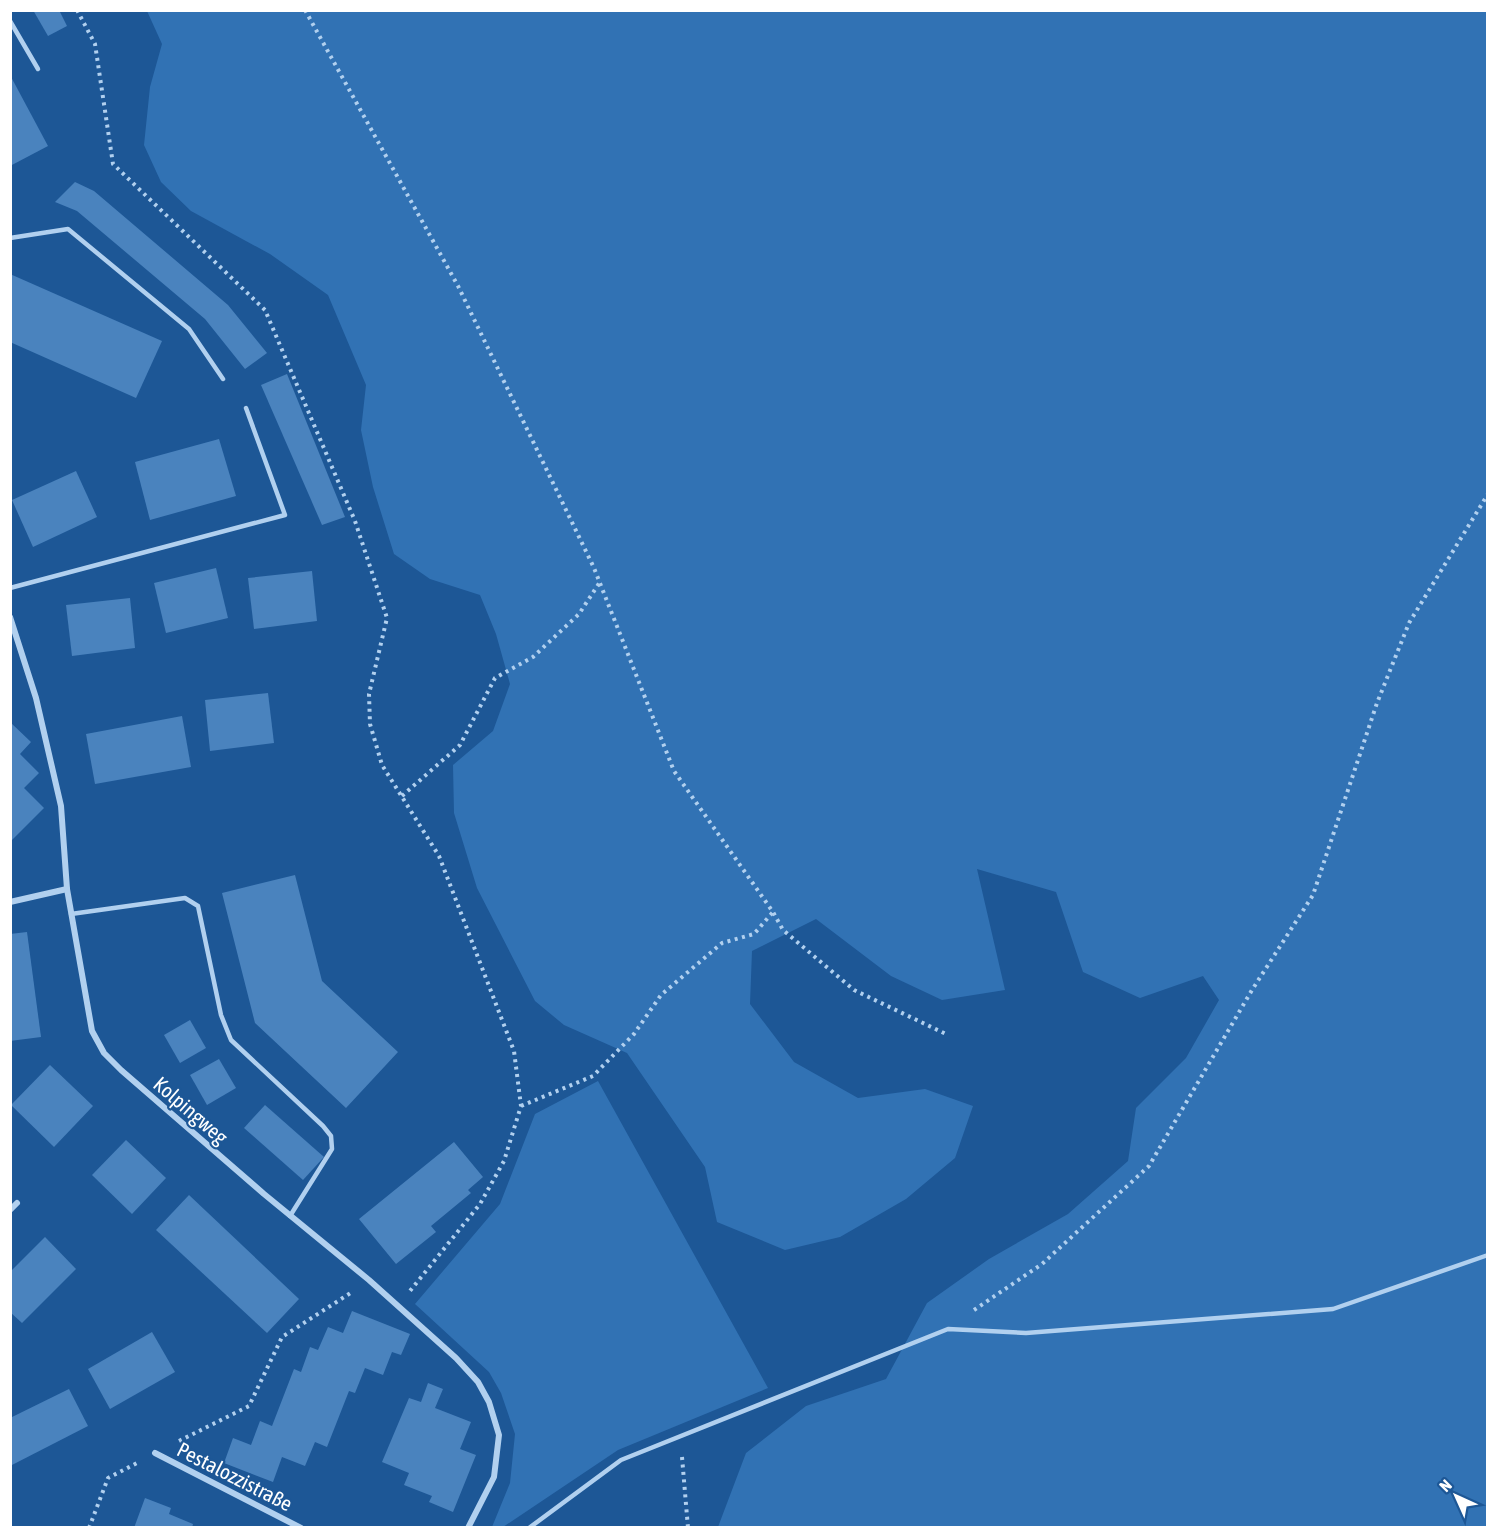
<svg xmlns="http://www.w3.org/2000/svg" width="1498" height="1538" font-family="'Asap Condensed',sans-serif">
<rect width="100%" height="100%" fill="#1d5796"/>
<!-- green -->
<g fill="#3172b4">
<path d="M147,11h1340v1516h-769l28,-74 60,-47 80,-27 41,-76 62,-44 79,-45 60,-53 8,-53 50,-50 33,-58 -16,-24 -63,22 -57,-26 -27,-80 -79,-23 28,121 -63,10 -51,-24 -75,-57 -64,32 -2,53 44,58 64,36 67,-9 48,17 -18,52 -49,41 -66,38 -55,13 -68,-28 -12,-55 -78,-114 -63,-28 -29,-24 -58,-113 -23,-75 -1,-48 40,-34 17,-47 -14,-50 -16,-39 -50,-16 -36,-25 -21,-67 -12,-57 5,-45 -38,-90 -58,-41 -79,-43 -30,-29 -17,-37 6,-58 12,-43z"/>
<path d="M598,1081l170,307 -150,62 -115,77h-11l18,-44 5,-49 -14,-41 -12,-21 -74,-68 85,-100 35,-90z"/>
</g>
<!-- building -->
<g fill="#4a83be">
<path d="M33,10h26l8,16 -19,10z"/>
<path d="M10,75l38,71 -38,20z"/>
<path d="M75,182l19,9 134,114 39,48 -22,16 -40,-50 -128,-108 -22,-9z"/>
<path d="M10,274l152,67 -26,57 -126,-56z"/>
<path d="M287,374l58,143 -23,8 -61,-140z"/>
<path d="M219,439l17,57 -86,24 -15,-58z"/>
<path d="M76,471l21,46 -64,30 -21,-47z"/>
<path d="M216,568l12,50 -62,15 -12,-50z"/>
<path d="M312,571l5,50 -63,8 -6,-51z"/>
<path d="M130,598l5,50 -63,8 -6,-51z"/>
<path d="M268,693l6,50 -64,8 -5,-51z"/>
<path d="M182,716l9,51 -96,17 -9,-50z"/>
<path d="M10,722l21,20 -11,12 19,19 -15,15 20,20 -34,34z"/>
<path d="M295,875l27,106 76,71 -52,56 -91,-85 -33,-130z"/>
<path d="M27,932l14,105 -31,4v-107z"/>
<path d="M190,1020l16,28 -26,15 -16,-28z"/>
<path d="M219,1059l17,29 -29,17 -17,-30z"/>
<path d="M50,1065l43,41 -39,41 -43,-42z"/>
<path d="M265,1105l59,52 -21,23 -59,-52z"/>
<path d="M126,1140l40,38 -34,36 -40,-39z"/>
<path d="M454,1142l29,35 -15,13 3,3 -40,33 5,6 -40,32 -37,-45z"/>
<path d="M189,1195l110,104 -32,34 -111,-103z"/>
<path d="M45,1237l31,32 -54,54 -12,-11v-40z"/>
<path d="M352,1311l58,23 -9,21 -9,-3 -9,23 -18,-7 -10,25 -6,-2 -22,56 -12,-5 -10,24 -23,-9 -9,25 -49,-19 9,-25 18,7 9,-24 12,5 22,-57 7,3 9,-25 8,3 10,-23 15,6z"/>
<path d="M152,1332l23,40 -65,37 -22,-40z"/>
<path d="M428,1383l15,6 -8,19 36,14 -11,27 16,6 -23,57 -24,-10 3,-6 -28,-11 5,-12 -27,-11 27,-64 12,4z"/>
<path d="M69,1389l19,37 -78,40v-48z"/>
<path d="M145,1498l26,10 -2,6 24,10 -1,4h-58z"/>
</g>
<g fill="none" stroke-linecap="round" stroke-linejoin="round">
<!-- path -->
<g stroke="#b1d0ef" stroke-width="4" stroke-dasharray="3 4.5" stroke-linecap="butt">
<path d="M77,10l18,34 18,120 152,146 90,211 32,97 -18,76 1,30 12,41 57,91 75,195 7,55 -17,55 -24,43 -70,87"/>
<path d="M305,10l153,276 136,282 80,203 99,141 10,18 71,60 94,45"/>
<path d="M402,796l58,-51 35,-67 38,-21 46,-43 21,-32"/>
<path d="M521,1106l72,-30 41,-42 27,-39 61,-52 32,-9 19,-22"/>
<path d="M974,1310l68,-46 107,-98 103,-176 61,-95 64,-192 32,-80 79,-129"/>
<path d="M179,1441l70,-35 33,-69 70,-45"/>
<path d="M682,1457l6,71"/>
<path d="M89,1528l19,-50 29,-15"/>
</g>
<!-- service -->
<g stroke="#b1d0ef" stroke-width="4.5">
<path d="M10,21l28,48"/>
<path d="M10,238l58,-9 121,100 34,50"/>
<path d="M10,588l275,-73 -39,-107"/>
<path d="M71,914l114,-16 13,8 23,109 10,25 92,86 8,10 1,13 -42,67"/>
<path d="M529,1528l92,-68 327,-131 78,4 307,-24 155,-54"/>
</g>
<!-- minor -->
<g stroke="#b1d0ef" stroke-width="6">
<path d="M10,617l26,81 25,108 6,83 25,142 12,22 17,17 143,124 105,86 87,78 22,24 11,20 10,33 -5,42 -26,51"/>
<path d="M10,902l57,-13"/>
<path d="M10,1210l7,-7"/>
<path d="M155,1453l146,75"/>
</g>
</g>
<g text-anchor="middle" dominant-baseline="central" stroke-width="4.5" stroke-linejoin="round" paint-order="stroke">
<!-- street labels -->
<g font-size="21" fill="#fff" stroke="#1d5796">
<text transform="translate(191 1110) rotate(41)">Kolpingweg</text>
<text transform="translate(235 1476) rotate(27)">Pestalozzistraße</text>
</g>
</g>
<!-- border -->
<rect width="1498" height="1538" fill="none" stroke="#ffffff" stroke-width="24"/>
<!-- north arrow -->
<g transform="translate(1456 1496) rotate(315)" stroke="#1d5796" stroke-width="4.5" paint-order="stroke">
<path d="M0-4.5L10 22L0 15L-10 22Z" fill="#ffffff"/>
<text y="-9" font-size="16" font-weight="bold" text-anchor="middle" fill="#ffffff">N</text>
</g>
</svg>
